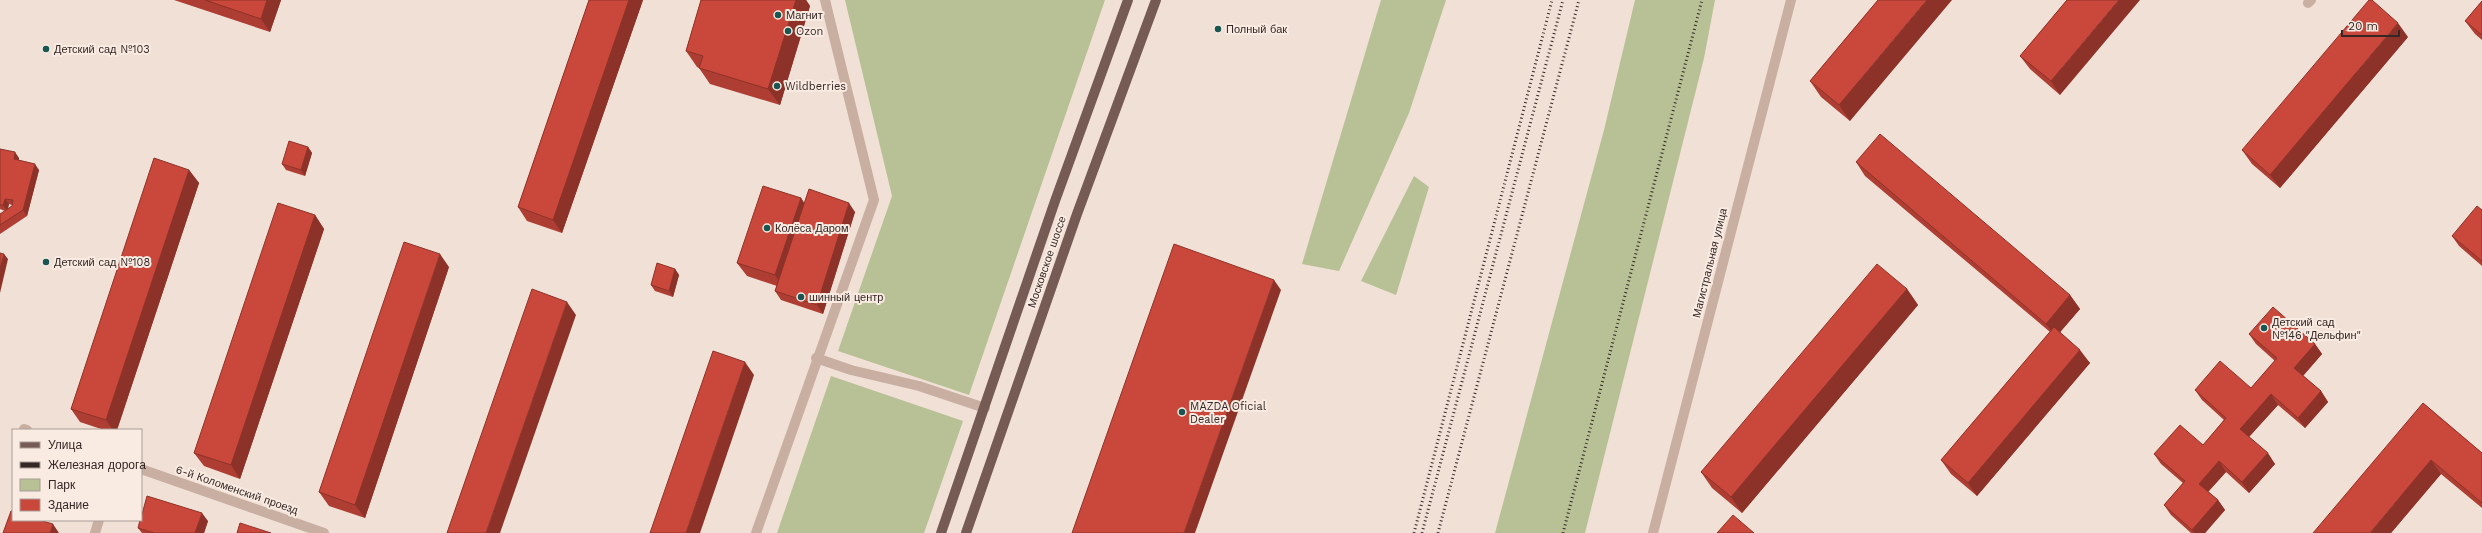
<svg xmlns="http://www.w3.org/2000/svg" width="2482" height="533" font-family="'Work Sans',sans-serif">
<rect width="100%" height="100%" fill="#f1e0d6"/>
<!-- green -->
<g fill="#b8c096">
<path d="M845,0h260l-136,395 -131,-44 54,-155z"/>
<path d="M1381,0h65l-37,113 -70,158 -37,-7z"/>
<path d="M1635,0h80l-11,58 -119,475h-90l109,-403z"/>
<path d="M1414,176l15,11 -33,108 -35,-14z"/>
<path d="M831,376l132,45 -39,112h-147z"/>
</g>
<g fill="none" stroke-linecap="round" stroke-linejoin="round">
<!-- minor -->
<g stroke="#c9aea2" stroke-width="10">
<path d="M2308,3l3,-3"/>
<path d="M816,358l35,12 68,16 66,22"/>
<path d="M24,429l3,1"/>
<path d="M141,469l183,64"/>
<path d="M95,533l4,-13"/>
<path d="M756,533l118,-333 -49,-200"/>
</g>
<!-- tertiary -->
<path stroke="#c9aea2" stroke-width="10" d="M1653,533l138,-533"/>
<!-- primary -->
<g stroke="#765b55" stroke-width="10">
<path d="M941,533l114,-332 73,-201"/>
<path d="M966,533l111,-319 79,-214"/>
</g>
<!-- rail -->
<g stroke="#342725" stroke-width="3" stroke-dasharray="1 3" stroke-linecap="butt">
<path d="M1414,533l138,-533"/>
<path d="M1422,533l141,-533"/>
<path d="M1438,533l141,-533"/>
<path d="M1563,533l139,-533"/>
</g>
</g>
<!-- wall -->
<g fill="#ae3e33" fill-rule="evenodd">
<path d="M174,0h107l-11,32z"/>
<path d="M589,0h54l-81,233 -35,-12 -9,-14z"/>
<path d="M701,0h105l4,6 -30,99 -70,-21 -11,-16 -2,-1 -11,-16z"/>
<path d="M1878,0l-28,121 -29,-24 -11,-16z"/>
<path d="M2067,0l-7,95 -30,-26 -10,-13z"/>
<path d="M2482,1v39l-7,-6 -10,-13z"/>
<path d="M2408,37l-128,151 -28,-24 -10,-14z"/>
<path d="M308,147l4,6 -7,23 -19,-6 -4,-6z"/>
<path d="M0,149l19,9v2l20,10 -12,46 -27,18v-20l5,-3 -5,-2zM9,204l3,1v1l-4,3z"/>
<path d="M1856,162l214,133 10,14 -20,23 30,31 -113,133 -26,-22 -10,-14 109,-128 -185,-156z"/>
<path d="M189,170l10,13 -82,247h-13l-24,-8 -9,-13z"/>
<path d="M801,198l3,5 51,9 -32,102 -42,-14 -6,-9 2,-5 -30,-10 -10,-13z"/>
<path d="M2482,210v56l-23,-20 -7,-10z"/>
<path d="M315,215l9,14 -84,250 -36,-13 -10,-13z"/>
<path d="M449,267l-84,251 -36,-12 -10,-14z"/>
<path d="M675,269l4,6 -6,22 -18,-6 -4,-6z"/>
<path d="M1907,289l11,16 -176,208 -30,-25 -11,-16z"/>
<path d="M2249,334l66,10 7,10 -19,22 18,15 7,11 -23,26 -27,-23 -29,32 26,27 -26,29 -23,-21 -18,20 10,8 7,10 -20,23h-14l-20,-18 -7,-10 19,-22 -22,-19 -7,-10 49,-9 21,-25 -22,-20 -7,-10 56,-2 24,-27 -19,-17z"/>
<path d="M2423,403l59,50v55l-41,-34 -50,59z"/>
<path d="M208,521l-4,12h-62l-4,-5z"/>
</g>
<!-- shaded-wall -->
<g fill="#8d3229">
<path d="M267,0h14l-11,32 -9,-13z"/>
<path d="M629,0h14l-81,233 -9,-13z"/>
<path d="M796,0h10l4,6 -30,99 -12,-16z"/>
<path d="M1927,0h25l-102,121 -11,-16z"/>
<path d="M2119,0h21l-80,95 -9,-14z"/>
<path d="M2398,23l10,14 -128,151 -10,-13z"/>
<path d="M308,147l4,6 -7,23 -4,-6z"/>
<path d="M15,152l4,6 -1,7 -4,-6z"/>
<path d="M35,164l4,6 -12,46 -4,-6z"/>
<path d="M189,170l10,13 -82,247h-4l-7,-10z"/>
<path d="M801,198l9,14 -26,77 -9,-14z"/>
<path d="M5,199l4,5 -2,7 -4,-6z"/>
<path d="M849,203l6,9 -32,102 -6,-9z"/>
<path d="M315,215l9,14 -84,250 -9,-14z"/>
<path d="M4,254l4,5 -8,34v-24z"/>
<path d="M440,254l9,13 -84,251 -10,-13z"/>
<path d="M675,269l4,6 -6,22 -4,-6z"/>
<path d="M1274,280l7,10 -86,243h-11z"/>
<path d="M1907,289l11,16 -176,208 -11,-16z"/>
<path d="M2070,295l10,14 -24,28 -10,-13z"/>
<path d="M567,302l9,13 -76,218h-14z"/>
<path d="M2315,344l7,10 -21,24 -7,-10z"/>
<path d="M2080,350l10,13 -113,133 -9,-13z"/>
<path d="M745,362l9,13 -54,158h-14z"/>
<path d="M2321,391l7,11 -23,26 -7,-10z"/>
<path d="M2271,394l7,11 -31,34 -7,-10z"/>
<path d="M2268,453l7,11 -26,29 -7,-11z"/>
<path d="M2431,460l10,14 -50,59h-21z"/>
<path d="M2219,461l7,11 -20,22 -7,-10z"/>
<path d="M2218,500l7,10 -20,23h-11l-2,-3z"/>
<path d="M202,513l6,8 -4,12h-9z"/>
<path d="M53,524l6,9h-9z"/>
</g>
<!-- building -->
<g fill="#ca483b" stroke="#8d3229">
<path d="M205,0h62l-6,19z"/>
<path d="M589,0h40l-76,220 -35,-13z"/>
<path d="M701,0h95l-28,89 -69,-21 4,-12 -17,-5z"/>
<path d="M1878,0h49l-88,105 -29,-24z"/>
<path d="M2067,0h52l-68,81 -31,-25z"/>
<path d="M2369,0h3l26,23 -128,152 -28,-25z"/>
<path d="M2482,1v34l-17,-14z"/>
<path d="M1880,134l190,161 -24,29 -190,-162z"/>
<path d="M289,141l19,6 -7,23 -19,-6z"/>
<path d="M0,149l15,3 -1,7 21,5 -12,46 -23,15v-11l12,-8 1,-6 -8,-1 -2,6h-3z"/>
<path d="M154,158l35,12 -83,250 -35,-11z"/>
<path d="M763,186l38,12 -26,77 -38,-12z"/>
<path d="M809,189l40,14 -32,102 -42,-14z"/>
<path d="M278,203l37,12 -84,250 -37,-12z"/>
<path d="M2477,206l5,4v51l-30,-25z"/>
<path d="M404,242l36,12 -85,251 -36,-13z"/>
<path d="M1174,244l100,36 -90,253h-112z"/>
<path d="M0,253l4,1 -4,15z"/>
<path d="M657,263l18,6 -6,22 -18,-6z"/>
<path d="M1877,264l30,25 -176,208 -30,-25z"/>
<path d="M532,289l35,13 -81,231h-39z"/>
<path d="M2273,307l42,37 -21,24 27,23 -23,27 -27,-24 -31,35 28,24 -26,29 -23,-21 -20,23 19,16 -26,30 -28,-25 21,-24 -31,-27 26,-29 23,20 23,-27 -31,-28 25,-29 31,27 26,-30 -28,-24z"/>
<path d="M2054,327l26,23 -112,133 -27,-23z"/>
<path d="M713,351l32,11 -59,171h-36z"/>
<path d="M2423,403l59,50v50l-51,-43 -61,73h-57z"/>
<path d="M147,496l55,17 -7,20h-41l-16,-5 2,-8h1v-2z"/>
<path d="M11,511h2v9h26l14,4 -3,9h-47z"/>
<path d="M1733,515l21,18h-37z"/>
<path d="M240,523l31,10h-34z"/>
</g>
<!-- markers -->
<g fill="#195651" stroke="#f9ebe2" stroke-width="1.5">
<circle cx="778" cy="15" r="4"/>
<circle cx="1218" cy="29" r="4"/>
<circle cx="788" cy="31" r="4"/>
<circle cx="46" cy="49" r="4"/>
<circle cx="777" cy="86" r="4"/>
<circle cx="767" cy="228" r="4"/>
<circle cx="46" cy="262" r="4"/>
<circle cx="801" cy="297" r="4"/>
<circle cx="2264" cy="328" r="4"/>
<circle cx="1182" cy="412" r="4"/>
</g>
<g text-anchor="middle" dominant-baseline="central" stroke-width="4" stroke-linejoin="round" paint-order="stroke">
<!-- poi labels -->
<g font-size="11" fill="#342725" stroke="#f9ebe2" text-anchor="start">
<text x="786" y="15">Магнит</text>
<text x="1226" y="29">Полный бак</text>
<text x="796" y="31">Ozon</text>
<text x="54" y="49">Детский сад №103</text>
<text x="785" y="86">Wildberries</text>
<text x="775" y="228">Колёса Даром</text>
<text x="54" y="262">Детский сад №108</text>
<text x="809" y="297">шинный центр</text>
<text x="2272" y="322">Детский сад<tspan x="2272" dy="13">№146 "Дельфин"</tspan></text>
<text x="1190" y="406">MAZDA Oficial<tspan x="1190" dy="13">Dealer</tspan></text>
</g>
<!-- street labels -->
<g font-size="11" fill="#342725" stroke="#f9ebe2">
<text transform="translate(1047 262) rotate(-71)">Московское шоссе</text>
<text transform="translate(1710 263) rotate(-76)">Магистральная улица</text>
<text transform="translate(237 490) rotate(19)">6-й Коломенский проезд</text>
</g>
</g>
<!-- legend -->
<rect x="12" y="429" width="130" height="92" fill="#f9ebe2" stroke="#aa9d96"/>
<rect x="20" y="442" width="20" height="6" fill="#765b55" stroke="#aa9d96"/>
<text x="48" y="449" font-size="12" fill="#342725">Улица</text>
<rect x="20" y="462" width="20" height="6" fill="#342725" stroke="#aa9d96"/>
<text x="48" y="469" font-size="12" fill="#342725">Железная дорога</text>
<rect x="20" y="479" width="20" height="12" fill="#b8c096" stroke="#aa9d96"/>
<text x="48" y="489" font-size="12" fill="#342725">Парк</text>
<rect x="20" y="499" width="20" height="12" fill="#ca483b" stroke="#aa9d96"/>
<text x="48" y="509" font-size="12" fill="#342725">Здание</text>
<!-- scale -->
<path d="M2342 30v6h57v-6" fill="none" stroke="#342725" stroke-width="2"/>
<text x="2348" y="30" font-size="12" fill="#342725" stroke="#f9ebe2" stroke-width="3" paint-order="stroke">20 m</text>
</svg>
